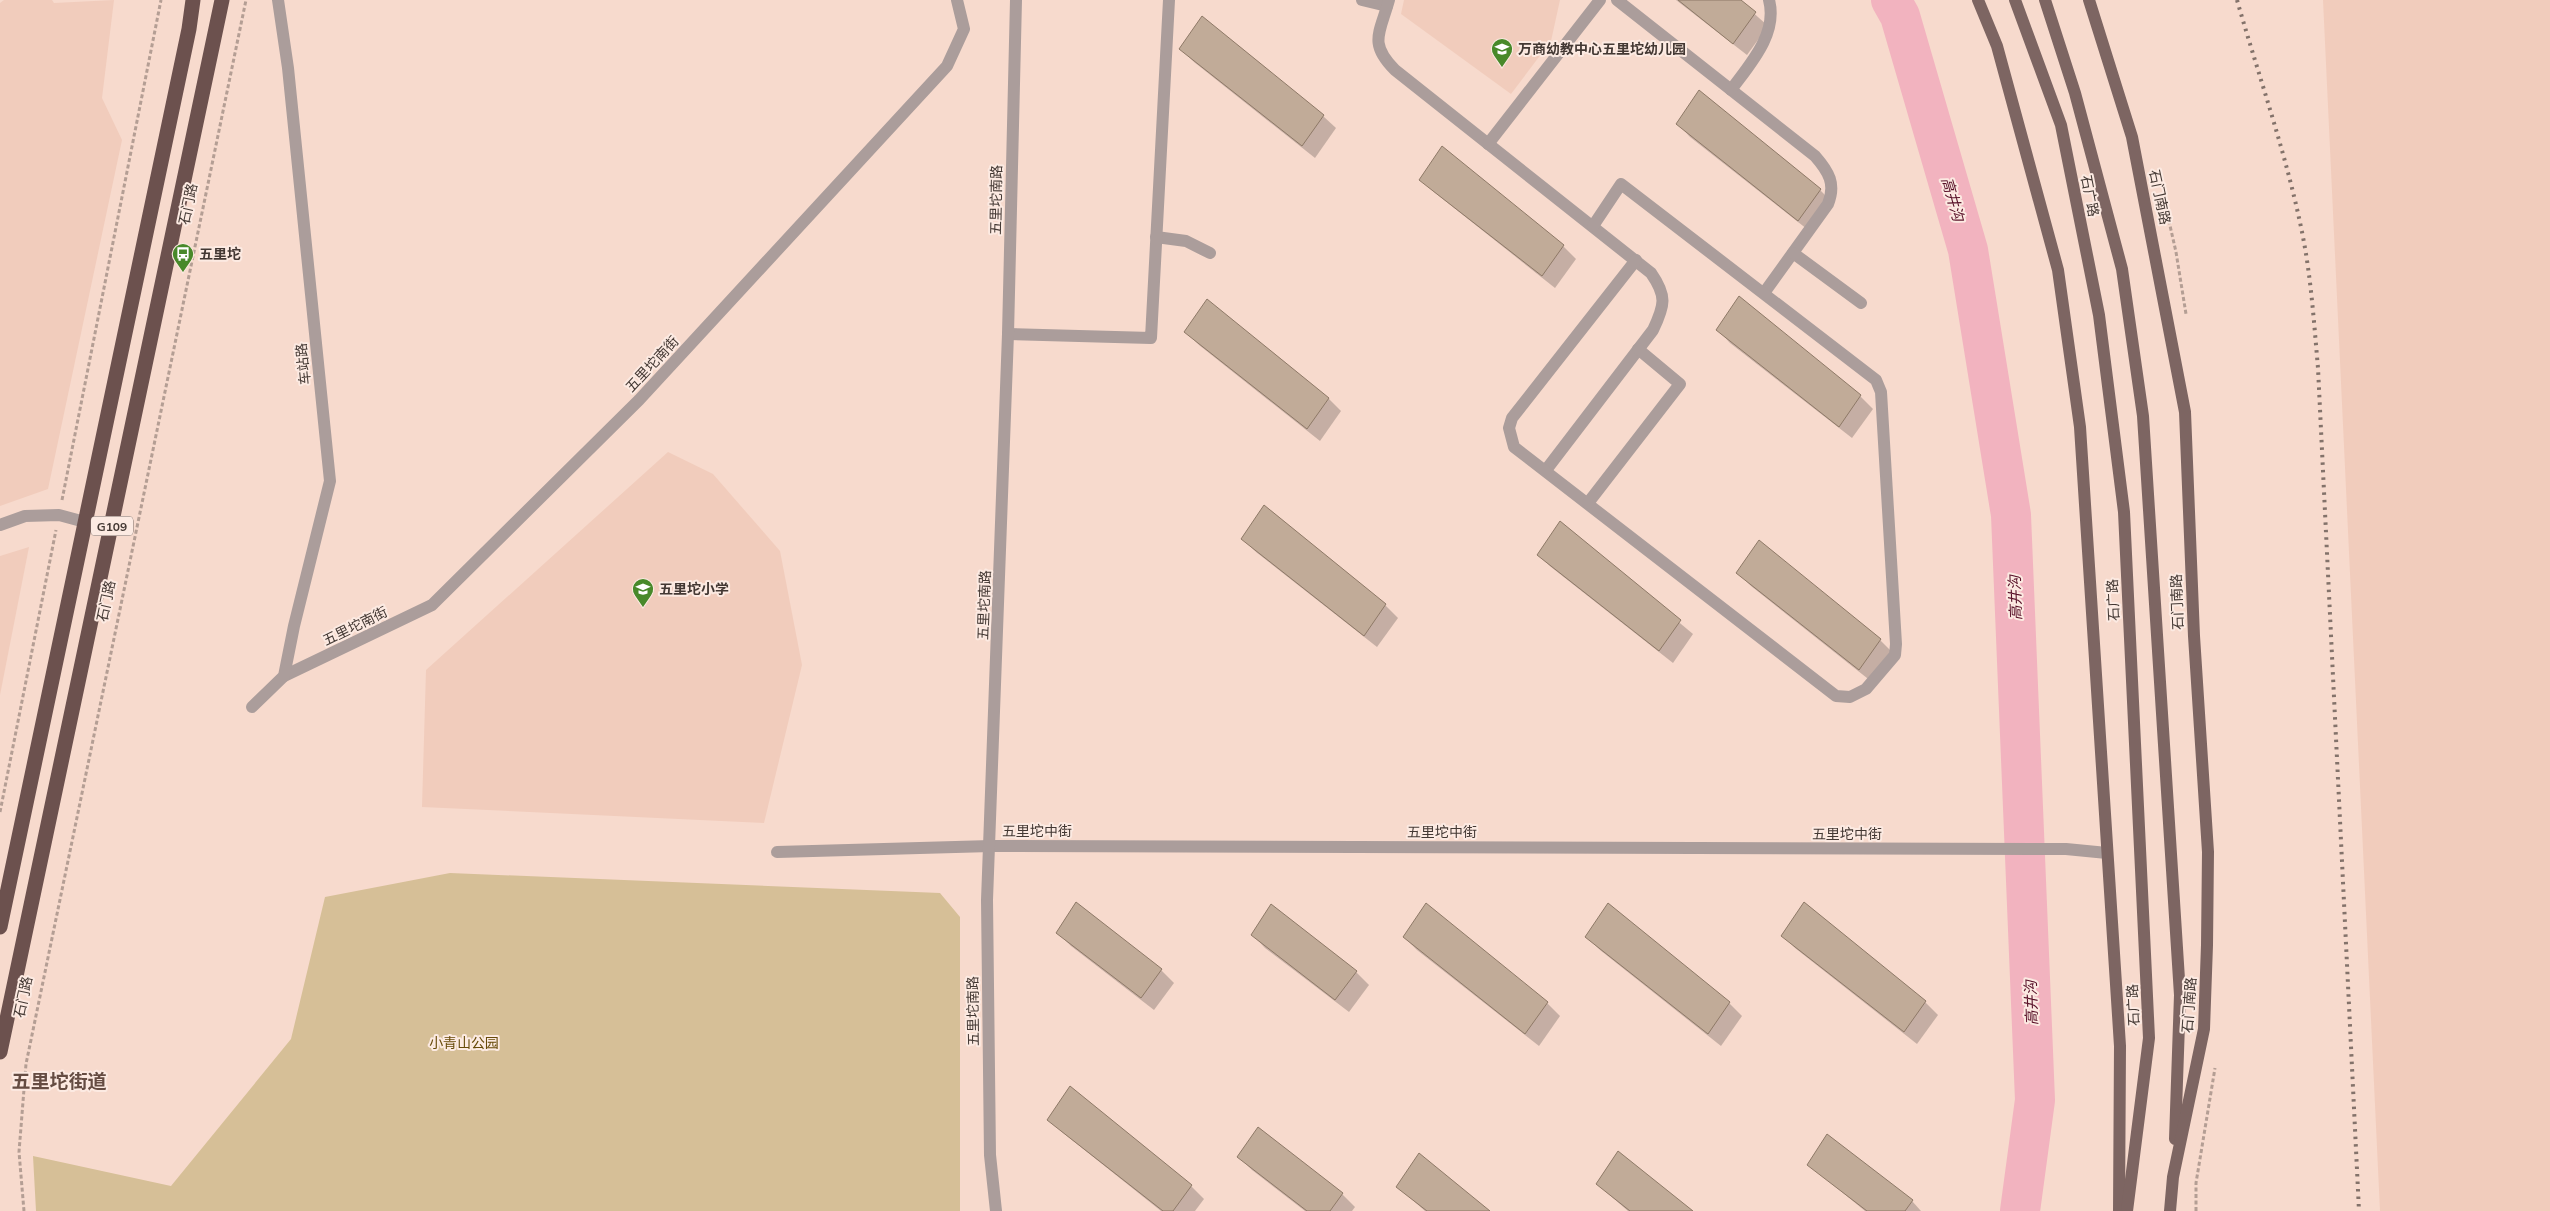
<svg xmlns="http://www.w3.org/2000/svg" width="2550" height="1211" font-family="Mulish,'Noto Sans SC',sans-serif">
<rect width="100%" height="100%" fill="#f7dacd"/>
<!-- built -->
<g fill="#f1ccbc">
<path d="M4,0h48l2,3 60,-3 -12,98 20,42 -74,349 -48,17v-503z"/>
<path d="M1404,0h156l-9,41 -40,53 -110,-80z"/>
<path d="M2323,0h227v1211h-170z"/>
<path d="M668,452l45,22 67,77 22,114 -38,158 -342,-16 4,-137z"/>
<path d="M29,547l-29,148v-139z"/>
</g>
<!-- green -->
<path fill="#d6bf97" d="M450,873l490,20 20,24v294h-924l-3,-55 138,30 120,-147 34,-142z"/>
<!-- shadow -->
<g fill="#0003">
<path d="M1676,0h63l29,26 -21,29z"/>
<path d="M1181,49l142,67 13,12 -21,30 -121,-96z"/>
<path d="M1678,124l142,66 13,13 -21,30 -122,-96z"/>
<path d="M1421,179l142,67 13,13 -21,29 -121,-96z"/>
<path d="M1718,330l142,66 13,13 -21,29 -122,-95z"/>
<path d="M1186,332l142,66 13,13 -21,30 -121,-96z"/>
<path d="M1560,523l133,111 -20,29 -122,-96 -13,-12z"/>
<path d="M1243,539l142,66 13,13 -21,29 -121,-95z"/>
<path d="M1738,573l142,67 13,13 -21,29 -121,-96z"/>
<path d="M1058,933l103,37 13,13 -20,27 -83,-64z"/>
<path d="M1253,935l103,37 13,13 -20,27 -84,-64z"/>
<path d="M1783,935l142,67 13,13 -21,29 -122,-96z"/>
<path d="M1404,937l143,66 13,13 -21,30 -122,-96z"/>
<path d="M1587,937l142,66 13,13 -21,30 -121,-96z"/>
<path d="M1049,1119l142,67 13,13 -9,12h-34l-99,-79z"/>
<path d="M1258,1128l84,66 13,13 -3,4h-47l-53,-41 -13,-13z"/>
<path d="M1808,1164l104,37 9,10h-56z"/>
<path d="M1597,1184l94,27h-63z"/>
<path d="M1397,1186l91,25h-63z"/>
</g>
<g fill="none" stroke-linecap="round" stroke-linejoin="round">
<!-- river -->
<path stroke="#f2b3bf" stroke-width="40" d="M1891,0l9,16 68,234 43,265 24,585 -15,111"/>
</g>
<!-- building -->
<g fill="#c1ab98" stroke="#8e7967">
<path d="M1678,0h63l15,12 -23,32z"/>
<path d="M1202,16l122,99 -22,31 -123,-97z"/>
<path d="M1699,90l122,99 -23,32 -122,-97z"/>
<path d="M1442,146l122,99 -22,31 -123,-96z"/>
<path d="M1739,296l122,99 -22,32 -123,-97z"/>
<path d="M1207,299l122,99 -22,31 -123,-97z"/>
<path d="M1264,505l122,99 -22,32 -123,-97z"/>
<path d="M1560,521l121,99 -22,31 -122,-96z"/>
<path d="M1759,540l122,99 -22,31 -123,-97z"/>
<path d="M1076,902l86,67 -21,29 -85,-65z"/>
<path d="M1804,902l122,99 -22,31 -123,-96z"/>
<path d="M1426,903l122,99 -23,32 -122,-97z"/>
<path d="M1608,903l122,99 -22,32 -123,-97z"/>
<path d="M1271,904l86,67 -22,29 -84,-65z"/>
<path d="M1070,1086l122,99 -19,26h-10l-116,-91z"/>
<path d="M1258,1127l85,66 -13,18h-23l-70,-54z"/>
<path d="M1827,1134l86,66 -8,11h-38l-60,-46z"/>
<path d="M1618,1151l75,60h-63l-34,-27z"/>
<path d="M1419,1153l71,58h-63l-31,-24z"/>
</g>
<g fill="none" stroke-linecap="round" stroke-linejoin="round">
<!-- path -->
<g stroke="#b49e94" stroke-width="3" stroke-dasharray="4 2.5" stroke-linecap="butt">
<path d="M2163,195l13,57 10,62"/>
<path d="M62,500l99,-500"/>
<path d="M0,812l56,-282"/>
<path d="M24,1211l-5,-59 7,-88 220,-1064"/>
<path d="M2196,1211v-28l19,-115"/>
</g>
<!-- minor -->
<g stroke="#ab9d9b" stroke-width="12">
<path d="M1362,0l25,6"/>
<path d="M1389,0c-9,33 -21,43 6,70l256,203c16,23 14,32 2,57l-107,140"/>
<path d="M1617,0l198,156c14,16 21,28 13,48l-64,89"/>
<path d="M1731,90c19,-26 47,-56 38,-90"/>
<path d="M1488,144l112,-144"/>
<path d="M1593,226l28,-42 255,196 5,12 15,252 -1,11 -29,34 -16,8 -14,-1 -322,-249 -5,-19 3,-10 124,-158"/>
<path d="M1156,237l30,4 24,12"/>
<path d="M1793,253l68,50"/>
<path d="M1008,334l143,4 18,-338"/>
<path d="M1588,503l92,-119 -42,-35"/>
<path d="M0,525l25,-9 34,-1 52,14"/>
<path d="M284,676l148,-71 207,-205 308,-334 17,-37 -7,-29"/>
<path d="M252,707l32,-31 10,-50 36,-145 -42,-413 -10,-68"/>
<path d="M777,852l214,-6 1075,3 41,4"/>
<path d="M996,1211l-6,-56 -3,-255 21,-566 8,-334"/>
</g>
<!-- major -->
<g stroke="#7d6562" stroke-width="12">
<path d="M1978,0l19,46 61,224 22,157 40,619 -1,165"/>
<path d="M2015,0l46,125 38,190 25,197 25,526 -22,173"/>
<path d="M2045,0l30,93 47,176 21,147 37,579 -5,144"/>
<path d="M2089,0l43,137 53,275 9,224 14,216 -1,93 -3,84 -31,148 -3,34"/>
</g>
<!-- highway -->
<g stroke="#6c514e" stroke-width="15">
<path d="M0,927l189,-898 4,-29"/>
<path d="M0,1052l222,-1052"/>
</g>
<!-- rail -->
<path stroke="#83726a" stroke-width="4" stroke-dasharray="2.5 5" stroke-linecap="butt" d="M2237,0c22,77 49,153 65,232 9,44 12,91 16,136l41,843"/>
</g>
<!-- icons -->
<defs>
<g id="school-pin" transform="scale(1.125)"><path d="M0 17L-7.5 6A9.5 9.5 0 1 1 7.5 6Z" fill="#48892a" stroke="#fceae2"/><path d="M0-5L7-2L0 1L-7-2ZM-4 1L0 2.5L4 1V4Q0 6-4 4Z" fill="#fff"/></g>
<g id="bus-pin" transform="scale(1.125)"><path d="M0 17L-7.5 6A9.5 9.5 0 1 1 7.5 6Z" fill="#48892a" stroke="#fceae2"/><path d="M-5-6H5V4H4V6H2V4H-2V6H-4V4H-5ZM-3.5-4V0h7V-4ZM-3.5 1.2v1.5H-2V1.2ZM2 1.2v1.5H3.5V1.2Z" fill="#fff"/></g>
</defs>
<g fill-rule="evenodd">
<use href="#school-pin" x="1502" y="49"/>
<use href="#bus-pin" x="183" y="254"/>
<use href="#school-pin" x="643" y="589"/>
</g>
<g text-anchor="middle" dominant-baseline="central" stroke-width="4" stroke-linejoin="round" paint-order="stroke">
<!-- shield labels -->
<rect fill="#fceae2" stroke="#7a6d68" stroke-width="1" x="91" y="516.5" width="42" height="19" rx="4"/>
<g font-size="12" font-weight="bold" fill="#433833">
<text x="112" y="526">G109</text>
</g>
<!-- poi labels -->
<g font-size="14" font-weight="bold" fill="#433833" stroke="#fceae2" text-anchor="start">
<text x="1518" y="49">万商幼教中心五里坨幼儿园</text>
<text x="199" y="254">五里坨</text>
<text x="659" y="589">五里坨小学</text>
</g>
<!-- street labels -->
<g font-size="14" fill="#433833" stroke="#fceae2">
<text transform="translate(2090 196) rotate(79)">石广路</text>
<text transform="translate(2160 197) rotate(78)">石门南路</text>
<text transform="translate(996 200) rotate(-89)">五里坨南路</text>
<text transform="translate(188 204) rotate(-78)">石门路</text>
<text transform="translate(303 364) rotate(-96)">车站路</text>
<text transform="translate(652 364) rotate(-47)">五里坨南街</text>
<text transform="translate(2113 600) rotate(-93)">石广路</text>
<text transform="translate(106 601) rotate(-78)">石门路</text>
<text transform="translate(2177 602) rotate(-92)">石门南路</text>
<text transform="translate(984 605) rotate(-88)">五里坨南路</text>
<text transform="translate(355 626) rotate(-26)">五里坨南街</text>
<text x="1037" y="831">五里坨中街</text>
<text x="1442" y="832">五里坨中街</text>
<text x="1847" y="834">五里坨中街</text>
<text transform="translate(23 997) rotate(-78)">石门路</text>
<text transform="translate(2133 1005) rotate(-93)">石广路</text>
<text transform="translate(2189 1005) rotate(-86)">石门南路</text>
<text transform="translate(973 1011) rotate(-91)">五里坨南路</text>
</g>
<!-- park labels -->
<g font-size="14" fill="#674a09" stroke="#fceae2">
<text x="464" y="1043">小青山公园</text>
</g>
<!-- water labels -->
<g font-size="15" font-style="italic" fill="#581028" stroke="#fceae2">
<text transform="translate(1953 199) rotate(74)">高井沟</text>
<text transform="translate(2015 598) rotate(-92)">高井沟</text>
<text transform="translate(2031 1003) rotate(-92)">高井沟</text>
</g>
<!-- district labels -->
<g font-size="19" font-weight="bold" fill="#654c42" stroke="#fceae2">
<text x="59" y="1081">五里坨街道</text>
</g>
</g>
</svg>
